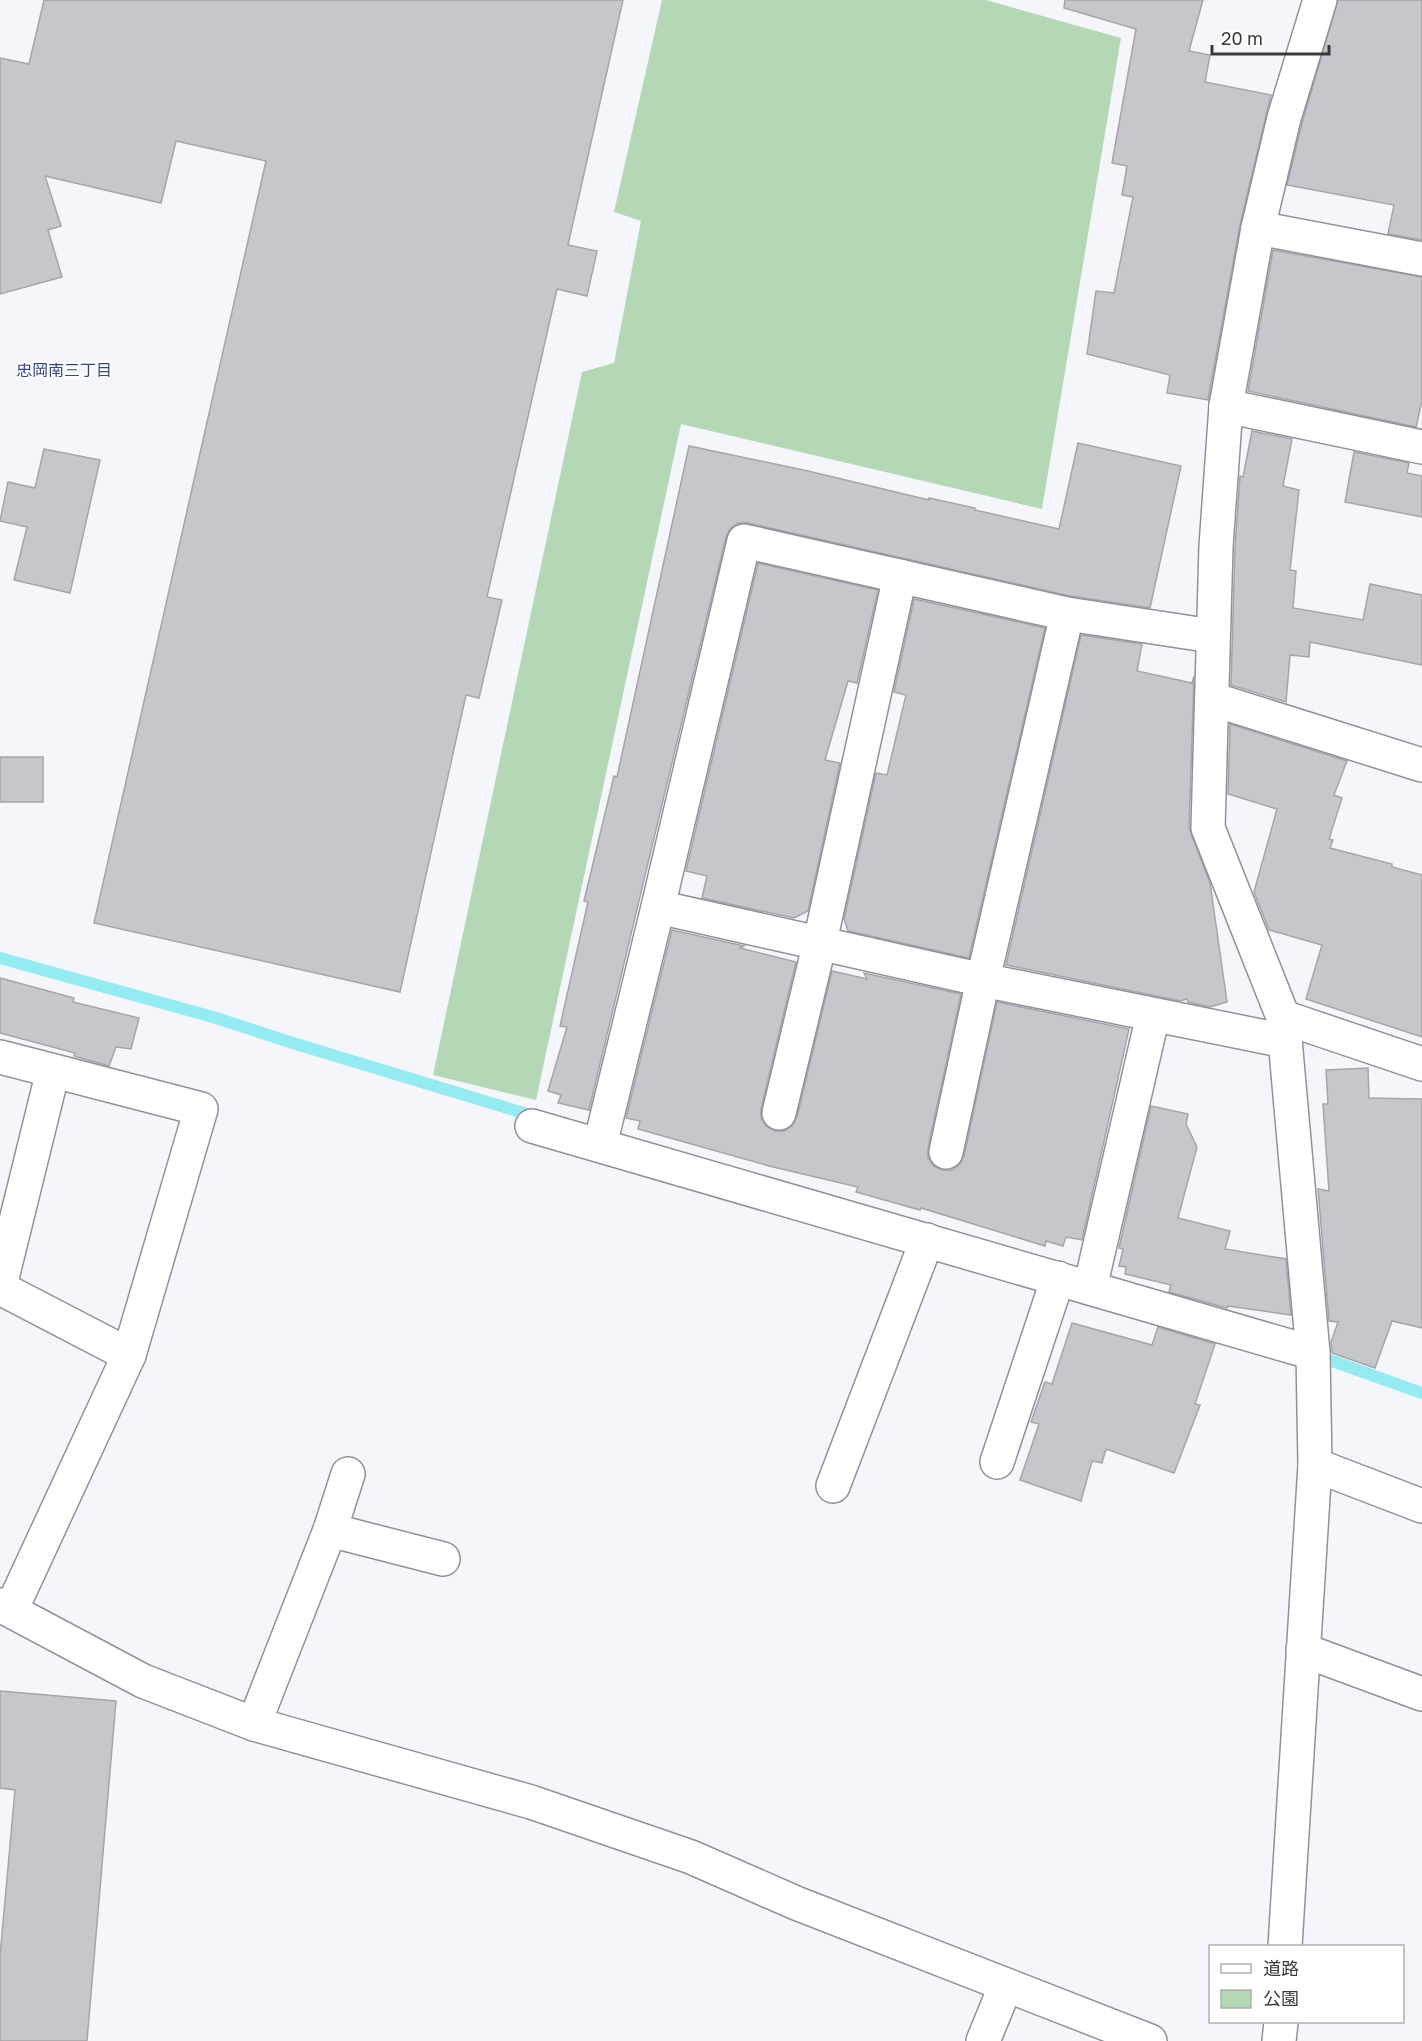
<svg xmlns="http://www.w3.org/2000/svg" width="1422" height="2041" font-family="'Golos Text','Noto Sans JP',sans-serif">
<rect width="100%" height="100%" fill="#f5f6fc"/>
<!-- green -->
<path fill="#b4d8b6" d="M662,0h324l135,38 -79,471 -361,-85 -145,676 -103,-25 149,-703 32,-9 27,-142 -27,-9z"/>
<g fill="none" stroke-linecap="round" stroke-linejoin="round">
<!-- stream -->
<g stroke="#96eaf2" stroke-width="12">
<path d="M0,958l213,59 83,27 241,73"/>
<path d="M1321,1357l101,36"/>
</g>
</g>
<!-- building -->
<g fill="#c6c7cd" stroke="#a4a5aa" stroke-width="1.5">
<path d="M44,0h579l-55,245 29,6 -10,45 -30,-7 -70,308 15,3 -23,98 -13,-3 -66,297 -306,-69 172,-762 -90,-20 -15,62 -116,-27 16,50 -13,4 14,47 -62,17v-236l29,6z"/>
<path d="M1065,0h138l-14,51 21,4 -5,27 66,13 -31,130 -32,175 -41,-7 3,-18 -83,-21 9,-63 18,2 19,-96 -11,-2 5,-29 -15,-3 24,-134 -72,-21z"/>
<path d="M1338,0h84v240l-34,-6 6,-29 -107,-20 15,-62z"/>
<path d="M1273,250l149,27v124l-6,26 -168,-36z"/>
<path d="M1252,431l40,8 -9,47 16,4 -9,80 6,1 -3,37 70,12 7,-36 52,11v70l-112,-23 -1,15 -19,-2 -4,47 -55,-17 4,-138 5,-71 3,1z"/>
<path d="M1078,443l103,23 -31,142 -80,-12 -322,-73h-10l-8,6 -4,8 -137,573 -31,-7 3,-8 -13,-4 19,-64 -7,-1 28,-124 -4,-1 30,-125 3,1 72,-331 119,25 121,29v-2l46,10v2l84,19z"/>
<path d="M44,449l56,11 -30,133 -56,-13 13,-53 -27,-6 8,-39 27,6z"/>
<path d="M1354,452l55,11 -2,10 15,3v41l-77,-15z"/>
<path d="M758,563l120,27 -21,93 -9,-2 -23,79 15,3 -32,148 -14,7 -92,-20 5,-22 -21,-5z"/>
<path d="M914,599l131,29 -76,330 -121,-27 -4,-12 32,-146 11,2 19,-80 -12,-3z"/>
<path d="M1081,635l61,9 -5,27 55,12 2,-7 -5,152 21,55 17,119 -17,5 -22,-5 -1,-3 -7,2 -174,-36z"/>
<path d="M1230,724l117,37 -13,34 8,3 -13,41 4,1 -3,8 62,16v3l30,8v162l-116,-38 16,-54 -53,-15 -15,-38 23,-83 -49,-15z"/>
<rect x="0" y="757" width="43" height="45"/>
<path d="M672,930l72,16 -4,2 56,14 -35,147v9l5,8 9,5h9l8,-5 5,-9 35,-146 35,8 -3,-6 97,21 -33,154v10l6,8 8,4h10l8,-6 4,-8 33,-154 132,27 -47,211 -16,-3 -3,9 -17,-5 -1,5 -124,-38 -1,2 -64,-18 2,-5 -89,-21 -131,-37 2,-8 -14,-3z"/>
<path d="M0,978l74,20 -1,4 66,16 -8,31 -15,-2 -7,19 -35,-10 1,-3 -75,-20z"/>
<path d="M1368,1068l1,30 53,1v229l-30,-7 -17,47 -43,-15 -1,-11 7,-20 -9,-1 -11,-132 11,2 -6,-87h5l-2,-34z"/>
<path d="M1151,1106l37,8 -2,10 11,23 -19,71 52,13 -5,18 61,10 5,56 -63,-9 -1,2 -58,-16 2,-7 -46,-11 1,-7 -7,-1 4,-17 -4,-1z"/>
<path d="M1072,1323l80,22 6,-18 57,17 -20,60 5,1 -26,68 -68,-24 -4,14 -10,-2 -11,40 -61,-21 19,-56 -8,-2 14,-40 7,2z"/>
<path d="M0,1691l116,10 -29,340h-87v-85l15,-166 -15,-2z"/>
</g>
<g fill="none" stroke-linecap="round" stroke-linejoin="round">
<!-- minor casing -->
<g stroke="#919297" stroke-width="36">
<g id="minor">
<path d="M1258,228l164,31"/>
<path d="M1226,406l196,41"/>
<path d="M1212,699l210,66"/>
<path d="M658,907l325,73 302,61"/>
<path d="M1283,1017l139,47"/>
<path d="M0,1057l201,52 -72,246 -118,255"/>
<path d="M779,1113l41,-171 80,-366"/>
<path d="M532,1126l781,227"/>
<path d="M600,1145l58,-238 86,-366 323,73 145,22"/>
<path d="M946,1152l37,-172 84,-366"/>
<path d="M0,1286l53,-215"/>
<path d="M0,1288l129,67"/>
<path d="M1090,1288l63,-273"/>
<path d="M997,1462l61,-184"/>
<path d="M1315,1465l107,41"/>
<path d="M833,1486l94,-246"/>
<path d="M330,1530l113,29"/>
<path d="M0,1605l143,76 111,43 277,78 160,55 105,46 354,138"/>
<path d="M1303,1650l119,44"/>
<path d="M254,1724l76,-194 18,-56"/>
<path d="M1285,1946l30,-481 -2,-112 -30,-336 -75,-189 8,-282 10,-140 32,-178 26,-110 36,-118"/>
<path d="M983,2041l23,-56"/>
<path d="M1279,2041l2,-19"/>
</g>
</g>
<!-- minor -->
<use href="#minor" stroke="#fff" stroke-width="33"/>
</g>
<g text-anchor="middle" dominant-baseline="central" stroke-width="4.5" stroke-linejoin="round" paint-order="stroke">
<!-- neighbourhood labels -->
<g font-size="16" fill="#364882" stroke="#fff">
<text x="64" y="370">忠岡南三丁目</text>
</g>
</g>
<!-- legend -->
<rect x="1209" y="1945" width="195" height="78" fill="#ffffff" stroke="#b0b0b1" stroke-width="1.5"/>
<rect x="1221" y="1964" width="30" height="9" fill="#ffffff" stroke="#b0b0b1" stroke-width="1.5"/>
<text x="1263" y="1975" font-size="18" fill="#3a3a3c">道路</text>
<rect x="1221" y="1990" width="30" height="18" fill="#b4d8b6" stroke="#b0b0b1" stroke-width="1.5"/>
<text x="1263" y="2005" font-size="18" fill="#3a3a3c">公園</text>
<!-- scale -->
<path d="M1212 45v9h117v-9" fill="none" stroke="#3a3a3c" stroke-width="3"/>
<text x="1221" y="45" font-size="18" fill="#3a3a3c" stroke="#ffffff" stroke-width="4.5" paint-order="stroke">20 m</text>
</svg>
